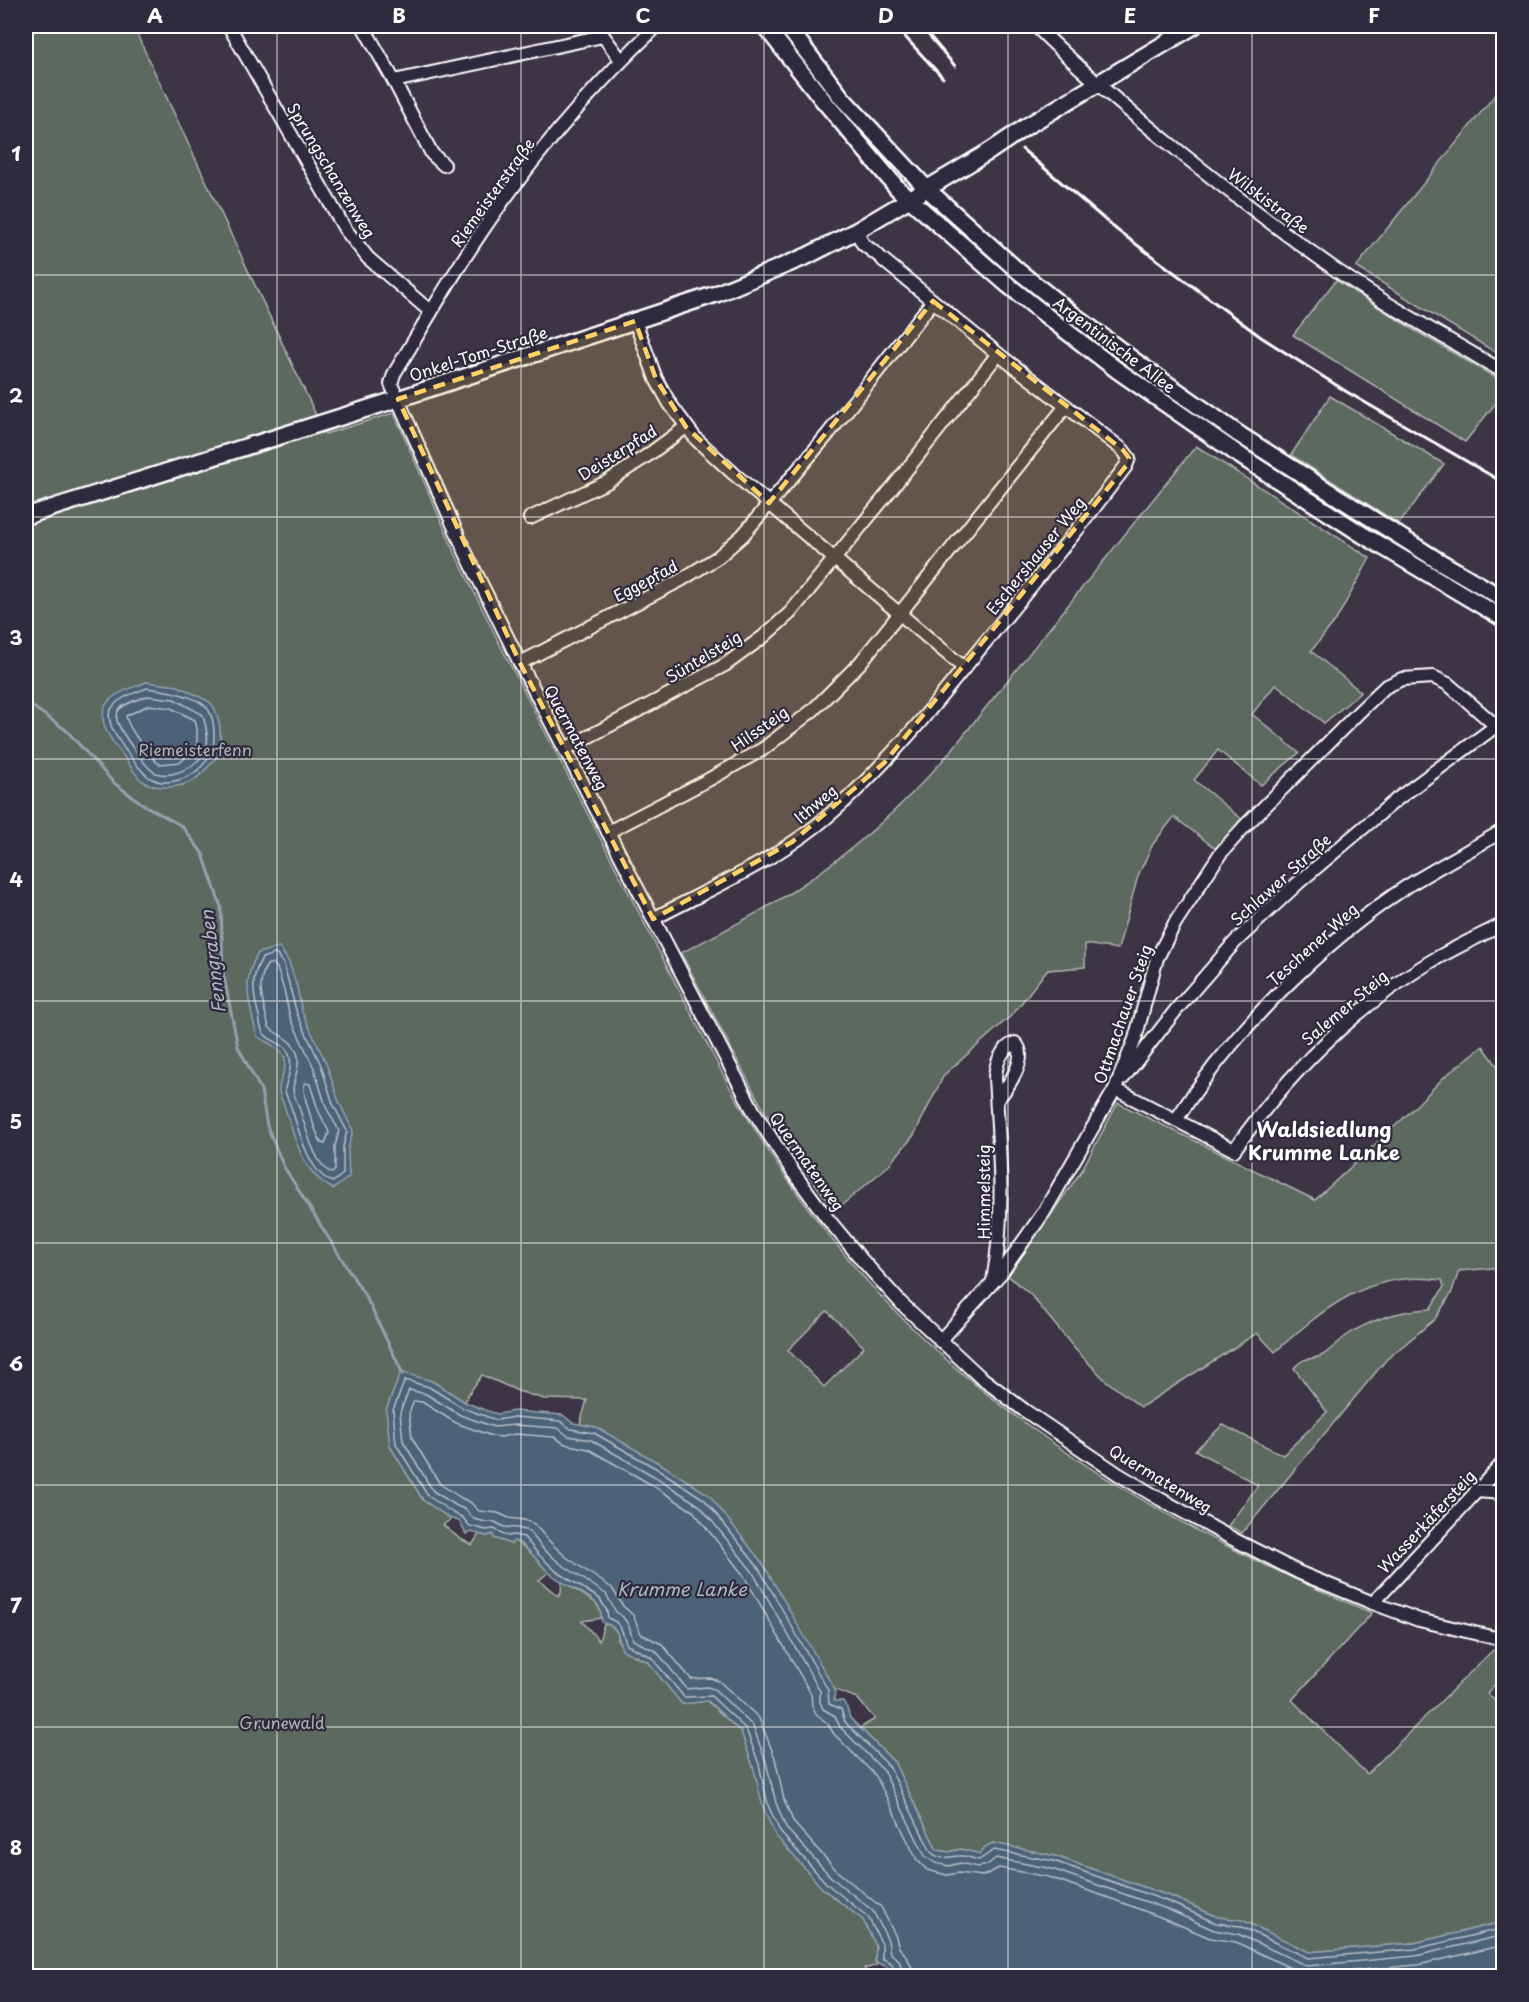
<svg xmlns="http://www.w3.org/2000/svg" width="1529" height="2002" font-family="'Playpen Sans',sans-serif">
<rect width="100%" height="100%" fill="#3d3546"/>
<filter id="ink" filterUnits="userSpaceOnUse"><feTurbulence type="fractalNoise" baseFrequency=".0167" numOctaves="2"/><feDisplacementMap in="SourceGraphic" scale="12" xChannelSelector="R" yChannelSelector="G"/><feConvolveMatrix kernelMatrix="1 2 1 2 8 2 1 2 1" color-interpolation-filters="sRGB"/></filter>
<g filter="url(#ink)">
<!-- green -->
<g fill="#5b695f" stroke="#adb4af" stroke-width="1.5" fill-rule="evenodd">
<path d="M26,26h107l192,408 69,-21 61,140 48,98 226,435c37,66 80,128 130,186 136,156 324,262 513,341l-80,87 75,74 126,-124 10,3v23l-16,17 16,16v213l-89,21 -105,9 -67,-32 -24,-3 -46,-20 -117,-41 -62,-13 -8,4 -5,7 -19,-5 -12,3 -12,-2 -43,-88 -34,-34 15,-9 -18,-21 -22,-8 -24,-40 -215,-223 -16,-3 7,-24 -43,-1 -26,-8 -36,-16 -15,21 -2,6 -33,-21 -42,65 33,54 28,19 -8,6 16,13 13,7 7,-11 8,2 6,-2 1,4 17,6 2,-3c10,1 27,23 36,31l-10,8 19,16 3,-4 1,-11 34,22 6,11 -1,4 -19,3 17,20 5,-17 9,2 5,8v7l18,16 11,4 35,43 25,-3 34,31 12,34 69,122 41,32 13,26 -1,16 4,2 -11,4h-4l6,8h-844zM827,1311l37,36 -40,40 -36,-37z"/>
<path d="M772,26h8l130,151 -9,5 -49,-57z"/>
<path d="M1503,85v272l-147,-90z"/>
<path d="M935,204l275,217 -3,6 -149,-108 -130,-110z"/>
<path d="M1336,280l78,50 89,52v12l-38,48 -172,-107z"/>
<path d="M1330,396l114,68 -45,60 -108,-69z"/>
<path d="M1218,427l285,179v7l-86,-50 -202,-131z"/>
<path d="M1196,446l174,112 -34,62 -25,31 50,41 -37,31 -48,-39 -24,30 47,39 -38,32 -43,-35 -24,30 50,41 -25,30 -45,-34 -21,27 -15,32 -20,73 -33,-5v23l-38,3 -34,44 -69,61 -30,60 -26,31 -53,45 -54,-74 -20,-32 -80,-152c38,-20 77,-39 112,-62 59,-39 111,-85 157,-139z"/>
<path d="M1483,1046l20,28v193l-44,4 -8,23 -16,25 -49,41 -144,173 -14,-7 30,-41 -63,-35 28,-25 60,30 44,-43 -33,-44c12,-14 17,-6 29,-13 9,-6 17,-15 26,-21 23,-15 53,-24 81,-25l14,-22 -2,-7c-71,-11 -117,27 -167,72l-18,-19 -116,74 -36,-27 -30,-31 -45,-55 -22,-18 72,-103 38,-70 197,97 93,-86 36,-37z"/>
</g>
<!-- water -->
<g fill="#4c6277" stroke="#94a1ad" stroke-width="1.5">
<path d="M146,682l32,4 32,16 5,7 5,17 1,26c-18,21 -27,36 -57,35 -10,0 -18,-2 -25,-9 -7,-8 -13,-19 -19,-27 -9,-11 -21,-27 -16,-42 4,-15 29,-21 42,-27z"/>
<path d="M279,947l10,15 8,25 5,25 24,51 13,39 14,29 -5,17 1,29 -16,12c-32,-17 -37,-49 -48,-81 -1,-5 -6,-12 -6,-17 -1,-10 8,-21 6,-32 -3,-12 -19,-16 -28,-23 -7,-31 -17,-53 1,-83z"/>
<path d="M401,1372l31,9 33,21 22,9 11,3 16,-3 49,4 10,8 23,4 68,39 45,29 54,69 72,126 -1,11h9l4,7 3,10 44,44 43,88 12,2 12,-3 19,5 5,-7 8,-4 62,13 117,41 46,20 24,3 67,32 105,-9 89,-21v54h-611l-5,-9 -12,-5 1,-16 -13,-26 -41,-32 -47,-53 -12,-28 -10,-41 -12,-34 -33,-31 -26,3 -35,-43 -25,-11c-3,-8 -3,-20 -11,-24 -3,-2 -6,-2 -9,-4 -1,-7 0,-12 -5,-18 -12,-12 -32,-19 -45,-29 -11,-8 -26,-32 -38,-34l-3,3 -17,-6 -1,-4 -6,2 -16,-4 -5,2 -7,-13 -8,-2 -28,-19 -33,-54 -4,-36z"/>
</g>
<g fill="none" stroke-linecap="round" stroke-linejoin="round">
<!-- shore -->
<g stroke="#b7c0c9" stroke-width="1.5">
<path d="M147,688c16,2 54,7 62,23 4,7 5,16 5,23 0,15 -1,20 -12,32 -11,12 -34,21 -50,13 -11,-5 -41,-46 -42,-58 -1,-4 -1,-10 2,-13 7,-11 23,-15 35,-20z"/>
<path d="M147,696l27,3 29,16c2,9 7,24 3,33 -5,17 -33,31 -50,25 -9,-3 -37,-43 -39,-53 0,-2 0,-7 1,-9 5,-8 21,-11 29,-15z"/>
<path d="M149,705l22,3 24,12 2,9v15l-16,18 -22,2c-10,-8 -31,-36 -33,-48z"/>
<path d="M274,954l3,1 7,10 13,49 24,51 12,39 14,27 -4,16v27l-10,8c-25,-8 -34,-53 -42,-75 -1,-5 -6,-12 -6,-17 1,-11 8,-21 5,-32 -3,-16 -17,-14 -26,-24 -4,-5 -4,-13 -5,-18 -6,-21 -9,-39 3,-58z"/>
<path d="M273,963l4,5 7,22 6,27 24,51 12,39 13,24 -4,15v24l-3,3c-18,-7 -27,-49 -33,-66 -2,-6 -6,-13 -6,-18 1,-11 7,-22 5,-33 -5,-18 -18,-18 -29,-29 -5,-20 -14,-43 -2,-62z"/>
<path d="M305,1083l5,1 8,26 11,22 -4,12 -4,-1c-5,-12 -21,-49 -16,-60z"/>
<path d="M897,1976l-5,-12 -10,-6v-14l-14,-27 -41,-33 -47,-52 -12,-27 -9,-41 -13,-35 -35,-33 -27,1 -33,-40 -24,-12c-7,-14 -2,-20 -19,-27l-1,-7 -7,-12 -44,-28 -17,-16 -15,-18 -10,-2 -6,1 -14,-7 -8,1 -16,-4 -8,-9 -9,-4 -25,-17 -32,-52 -3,-34 12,-30 24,7 34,21 33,12 19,-3 45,4 11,8 23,4 67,38 44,29 53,67 70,123 1,14 12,5 4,13 44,44 42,86c11,10 17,4 29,4 6,-1 13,3 19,4l15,-10 60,11 115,41 47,21 24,3 68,32 107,-9 89,-21"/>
<path d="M904,1976l-5,-16 -9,-7 -2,-13 -15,-29 -41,-33 -46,-50 -10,-25 -10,-41 -13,-36 -39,-37 -7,-2 -20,2 -31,-38 -23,-11 -4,-14 -6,-9 -7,-5 -10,-18 -45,-30 -17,-14 -15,-19 -12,-3 -13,-1 -9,-5h-9l-12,-3 -8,-9 -9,-4 -24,-15 -30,-50 -3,-29 9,-22 17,4 34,21 34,12 21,-2 43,3 10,8 23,4 66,38 43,28 52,65 68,120v11l3,7 12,7 5,11 43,43 42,86 10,7 14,3 11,-3 18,4 9,-2 9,-7 56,11 63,22 52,18 47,21 24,4 69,32 109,-10 88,-21"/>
<path d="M913,1976l-2,-11 -6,-11 -6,-6 -3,-11 -15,-30 -43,-35 -44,-49 -10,-23 -9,-42 -16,-40 -40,-37 -9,-3 -19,1 -29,-35 -21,-10 -8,-19 -10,-9 -11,-18 -46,-31 -15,-14 -17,-19 -10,-4 -15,-2 -11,-5 -19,-2 -9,-9 -9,-4 -21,-14 -28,-46 -3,-25 5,-12 8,1 34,21 36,13 9,1 14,-3 39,3 11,7 23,5 64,36 42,27 50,64 67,118 1,11 4,9 11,9 7,11 42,42 41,84 10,10 20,5 12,-2 24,3 16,-8 50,9 63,22 51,19 47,20 26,4 69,33 113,-10 86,-20"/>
</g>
<!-- stream -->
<path stroke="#94a1ad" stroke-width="3" d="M26,702l40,28 48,53 30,22 38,21 21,28 18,53 2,65 15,75 23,43 6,36 17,41 83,132 36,75"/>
<!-- minor casing -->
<g stroke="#fff" stroke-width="16">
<g id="minor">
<path d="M229,26l116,203 23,29 63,54"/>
<path d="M363,26l31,55 38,73 12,11"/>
<path d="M596,26l25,34"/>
<path d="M657,26c-58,55 -112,116 -159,182 -38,53 -70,110 -104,166l-3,10 73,165 56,114 233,447 40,62 34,46 35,42 39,43 78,73 45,34 94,64 42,25 73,40 67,34 73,30 46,17 85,20"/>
<path d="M1036,26c44,44 91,84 140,123 52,42 105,82 160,121 54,37 111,69 168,102"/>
<path d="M394,81l209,-45"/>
<path d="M856,231l7,13 16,12"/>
<path d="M635,321l21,58 14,25 26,35 38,35 230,194"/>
<path d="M530,518l77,-36 41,-27 38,-28"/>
<path d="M520,663l161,-83 37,-23 25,-22 85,-101 105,-133"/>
<path d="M565,749l160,-84 38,-28 27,-24 103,-126 105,-133"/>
<path d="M608,832l100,-52 55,-31 50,-39 47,-47 206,-257"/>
<path d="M653,919c55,-29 114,-55 163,-93 38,-30 72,-67 104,-104l157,-192 49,-64 3,-8 -6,-8 -125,-96 -115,-94"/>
<path d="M1123,1078l53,-68 59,-68 63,-59 98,-83 100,-74"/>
<path d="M1115,1089l119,61c53,-75 117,-140 196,-188 24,-14 49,-26 74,-38"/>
<path d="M1176,1120c57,-89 145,-177 233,-235 31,-19 63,-36 95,-55"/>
<path d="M993,1281c13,-72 6,-132 2,-204 1,-13 6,-29 20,-34 15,14 -8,45 -18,57"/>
<path d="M940,1341l61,-68 43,-61 71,-123 20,-50 22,-81 18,-35 45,-69 24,-27 117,-117 24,-23 17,-8 31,-2 15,7 56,49"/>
<path d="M1476,1491l28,2"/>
<path d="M1373,1603l131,-141"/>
</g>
</g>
<!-- major casing -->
<g stroke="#fff" stroke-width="20">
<g id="major">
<path d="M765,26l58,74 75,89 110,96 45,36 64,49 125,87 121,78 141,84"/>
<path d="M787,26l55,72 85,91 90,81 54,43 69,52 100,70 197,125 67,39"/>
<path d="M1027,126l167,-100"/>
<path d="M26,516l372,-117 318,-105 91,-38 49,-25 134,-80"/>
</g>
</g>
<!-- minor -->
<use href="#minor" stroke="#2f2a3d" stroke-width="12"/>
<!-- major -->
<use href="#major" stroke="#2f2a3d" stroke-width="15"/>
<!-- rail -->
<g stroke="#fff" stroke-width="3">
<path d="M895,26l48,52"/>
<path d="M921,26l34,40"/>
<path d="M1022,149l95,81 144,107 86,55 157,91"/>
</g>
<!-- major-bridge casing -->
<g stroke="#fff" stroke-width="20" stroke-linecap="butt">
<path id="major-bridge" d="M990,151l37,-25"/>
</g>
<!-- major-bridge -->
<use href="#major-bridge" stroke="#2f2a3d" stroke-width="15"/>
</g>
</g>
<!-- marked area -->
<path fill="#ffd166" fill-opacity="0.2" stroke="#ffd166" stroke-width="4.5" stroke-dasharray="12 8" stroke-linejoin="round" d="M933,301l190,149 6,8 -3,8 -242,297 -92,79 -139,77 -133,-256 -122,-264 237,-78 21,58 30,48 83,76z"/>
<!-- grid -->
<path fill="none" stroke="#fff" stroke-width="1.5" stroke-opacity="0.55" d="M277,26v1950M521,26v1950M764,26v1950M1008,26v1950M1252,26v1950M26,275h1478M26,517h1478M26,759h1478M26,1001h1478M26,1243h1478M26,1485h1478M26,1727h1478"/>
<g text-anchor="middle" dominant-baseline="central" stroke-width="4.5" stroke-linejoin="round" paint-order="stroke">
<!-- street labels -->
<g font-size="16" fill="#fff" stroke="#2f2a3d">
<text transform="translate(332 170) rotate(59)">Sprungschanzenweg</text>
<text transform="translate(492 192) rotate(-54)">Riemeisterstraße</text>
<text transform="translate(1269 200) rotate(37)">Wilskistraße</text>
<text transform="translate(1115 344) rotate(37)">Argentinische Allee</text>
<text transform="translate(478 353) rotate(-18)">Onkel-Tom-Straße</text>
<text transform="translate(617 452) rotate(-32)">Deisterpfad</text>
<text transform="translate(1035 555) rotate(-51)">Eschershauser Weg</text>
<text transform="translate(645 580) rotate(-28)">Eggepfad</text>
<text transform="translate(703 656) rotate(-31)">Süntelsteig</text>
<text transform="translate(759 728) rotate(-35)">Hilssteig</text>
<text transform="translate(577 737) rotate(62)">Quermatenweg</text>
<text transform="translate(815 803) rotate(-40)">Ithweg</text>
<text transform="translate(1280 879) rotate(-42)">Schlawer Straße</text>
<text transform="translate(1312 944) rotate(-42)">Teschener Weg</text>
<text transform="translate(1344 1007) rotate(-40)">Salemer Steig</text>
<text transform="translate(1122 1014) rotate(-71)">Ottmachauer Steig</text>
<text transform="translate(808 1161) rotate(55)">Quermatenweg</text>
<text transform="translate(983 1192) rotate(-90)">Himmelsteig</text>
<text transform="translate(1161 1478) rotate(31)">Quermatenweg</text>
<text transform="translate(1426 1521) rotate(-47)">Wasserkäfersteig</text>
</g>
<!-- park labels -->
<g font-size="16" fill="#adb4af" stroke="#2f2a3d">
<text x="195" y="749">Riemeisterfenn</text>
<text x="282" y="1722">Grunewald</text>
</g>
<!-- water labels -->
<g font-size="18" font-style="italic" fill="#aeb8c2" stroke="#2f2a3d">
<text transform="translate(212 962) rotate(-97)">Fenngraben</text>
<text x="682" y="1588">Krumme Lanke</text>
</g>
<!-- quarter labels -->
<g font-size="20" font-weight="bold" fill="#fff" stroke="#2f2a3d">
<text x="1324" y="1129">Waldsiedlung<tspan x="1324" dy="23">Krumme Lanke</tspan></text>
</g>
</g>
<!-- margin -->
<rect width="1529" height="2002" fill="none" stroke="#2f2a3d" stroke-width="66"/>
<rect x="33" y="33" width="1463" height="1936" fill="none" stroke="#fff" stroke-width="2"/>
<g font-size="20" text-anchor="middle" font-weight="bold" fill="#fff">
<text x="155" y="23">A</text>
<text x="399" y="23">B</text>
<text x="643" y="23">C</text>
<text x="886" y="23">D</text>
<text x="1130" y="23">E</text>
<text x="1374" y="23">F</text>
<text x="16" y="161">1</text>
<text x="16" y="403">2</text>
<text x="16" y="645">3</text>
<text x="16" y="887">4</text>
<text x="16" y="1129">5</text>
<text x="16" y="1371">6</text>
<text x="16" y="1613">7</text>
<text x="16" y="1855">8</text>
</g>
</svg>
